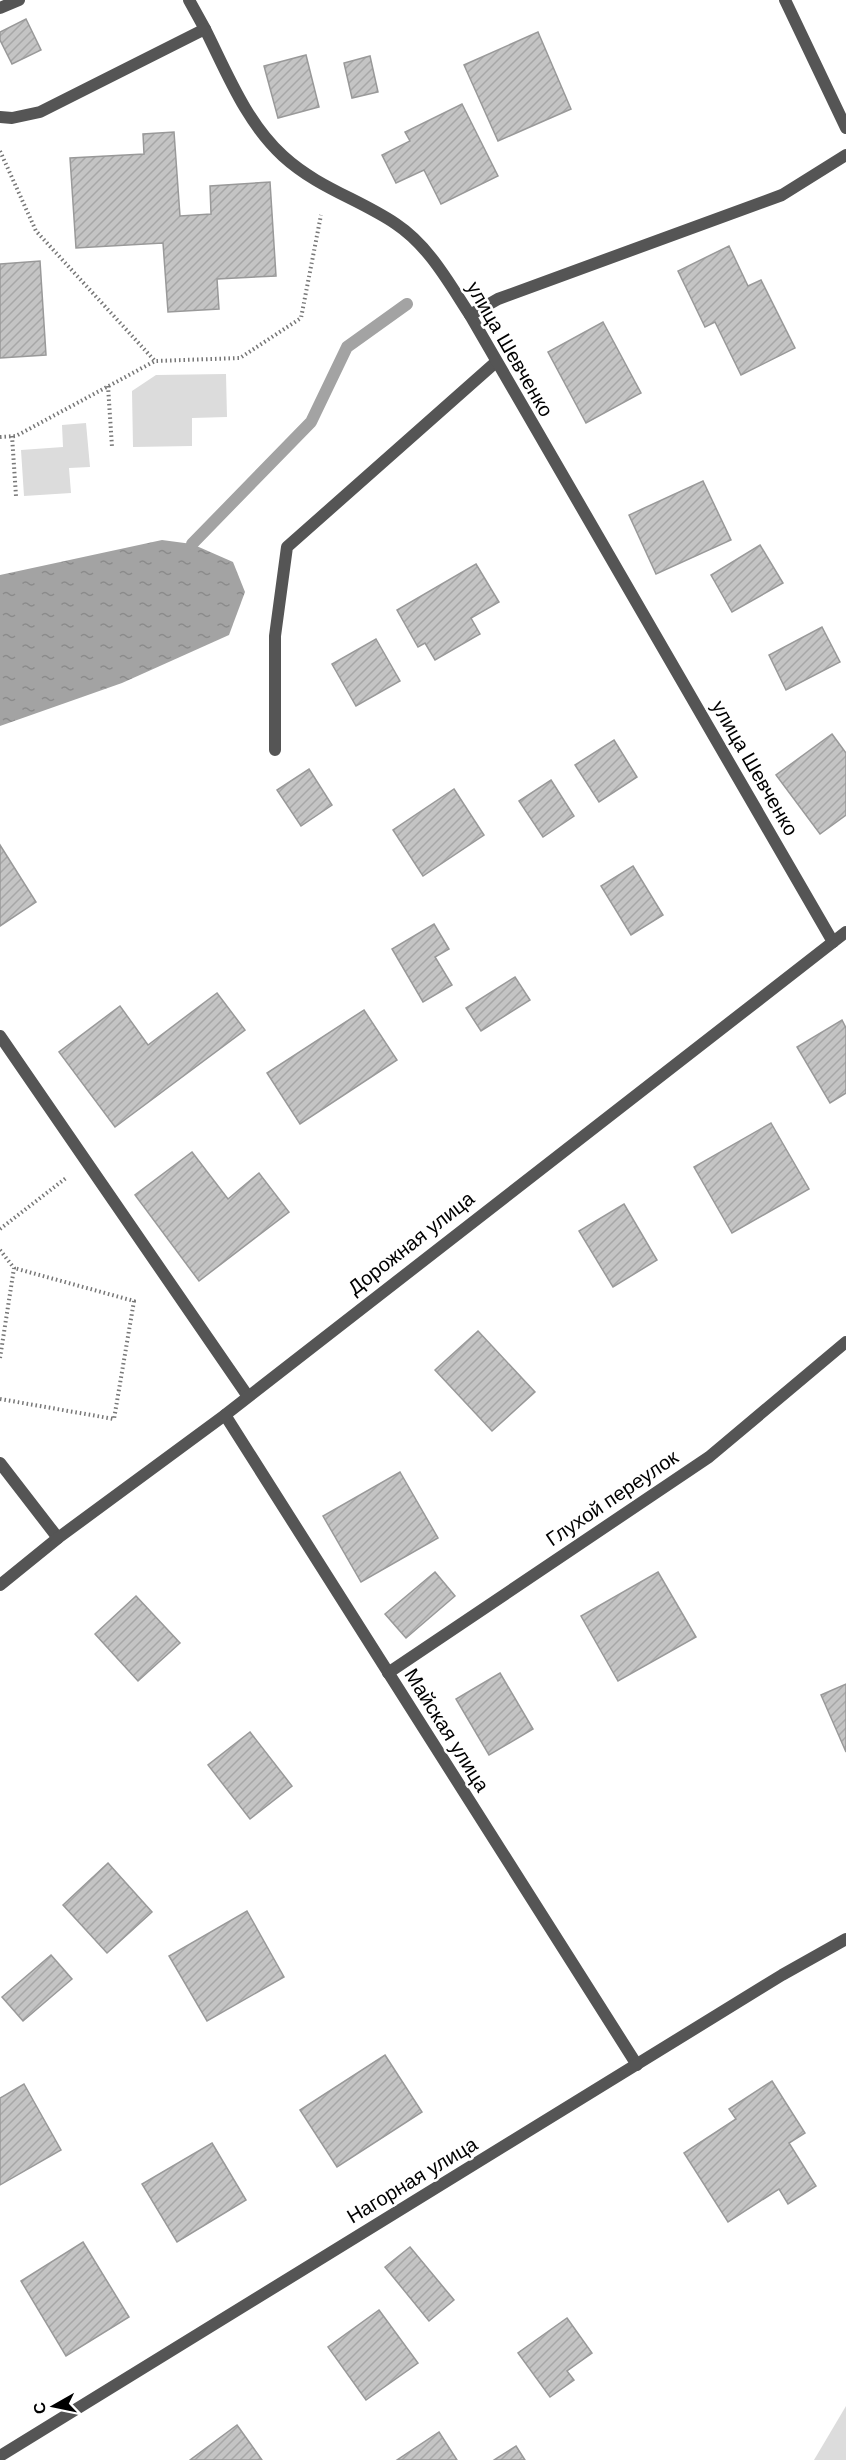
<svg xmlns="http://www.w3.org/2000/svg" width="846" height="2460" font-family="'DM Sans',sans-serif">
<defs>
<pattern id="water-ripples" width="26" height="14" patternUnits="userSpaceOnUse" patternTransform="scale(1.5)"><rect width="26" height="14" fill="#a3a3a3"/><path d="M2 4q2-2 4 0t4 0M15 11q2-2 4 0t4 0" fill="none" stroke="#8b8b8b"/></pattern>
<pattern id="building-hatch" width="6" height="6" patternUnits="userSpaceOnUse" patternTransform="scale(1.5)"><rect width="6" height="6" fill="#c4c4c4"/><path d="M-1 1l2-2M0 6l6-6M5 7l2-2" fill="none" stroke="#a7a7a7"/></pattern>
</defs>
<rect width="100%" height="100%" fill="#fff"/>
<!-- green -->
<g fill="#dcdcdc">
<path d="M226,374l1,43 -35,1v28l-59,1 -1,-56 24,-16z"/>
<path d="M86,423l4,44 -21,1 2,25 -47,3 -3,-46 42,-3 -1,-22z"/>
<path d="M846,2406v54h-32z"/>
</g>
<!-- water -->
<path fill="url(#water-ripples)" d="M162,540l30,4 41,18 12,30 -16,43 -107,48 -122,43v-151z"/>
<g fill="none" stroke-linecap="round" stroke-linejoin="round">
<!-- stream -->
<path stroke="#a3a3a3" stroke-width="12" d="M192,544l119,-122 36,-75 60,-43"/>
</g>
<!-- building -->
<g fill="url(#building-hatch)" stroke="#999" stroke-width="1.5">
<path d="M26,19l15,31 -29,14 -12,-24v-8z"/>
<path d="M538,32l33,77 -73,32 -34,-76z"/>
<path d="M306,55l13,52 -41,11 -14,-52z"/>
<path d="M370,56l8,36 -26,6 -8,-35z"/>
<path d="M462,104l36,72 -57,28 -17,-34 -28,13 -14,-28 28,-14 -5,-9z"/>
<path d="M174,132l6,84 31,-2 -1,-28 60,-4 6,94 -59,3 2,30 -51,3 -5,-69 -87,5 -6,-90 74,-4 -1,-20z"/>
<path d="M729,246l19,40 13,-6 34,68 -54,27 -26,-53 -10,5 -27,-56z"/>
<path d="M40,261l6,94 -46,3v-94z"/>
<path d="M603,322l38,71 -55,30 -38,-71z"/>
<path d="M703,481l28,59 -75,34 -27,-59z"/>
<path d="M760,545l23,38 -51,29 -21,-37z"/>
<path d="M476,564l23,38 -28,16 9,16 -45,26 -10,-17 -7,4 -21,-37z"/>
<path d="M822,627l18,35 -54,28 -17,-35z"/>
<path d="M376,639l24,42 -44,25 -24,-42z"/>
<path d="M832,734l14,19v62l-26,19 -44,-59z"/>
<path d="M614,740l23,37 -38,25 -24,-37z"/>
<path d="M309,769l23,36 -31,21 -24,-36z"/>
<path d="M551,780l23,36 -31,21 -24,-36z"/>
<path d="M454,789l30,46 -61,41 -30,-46z"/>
<path d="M0,845l36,57 -36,24z"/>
<path d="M633,866l30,49 -32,20 -30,-49z"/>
<path d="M434,924l15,25 -14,8 17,28 -29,17 -31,-53z"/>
<path d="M515,977l15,23 -49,31 -15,-23z"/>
<path d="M217,993l28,37 -130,97 -56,-75 61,-46 28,39z"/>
<path d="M364,1010l33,50 -97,64 -33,-51z"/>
<path d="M842,1020l4,8v65l-16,10 -33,-56z"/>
<path d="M771,1123l38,66 -77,44 -38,-66z"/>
<path d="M192,1152l36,47 31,-26 30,39 -90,69 -64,-86z"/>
<path d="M624,1204l33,56 -44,27 -34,-56z"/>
<path d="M478,1331l57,61 -43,39 -57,-61z"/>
<path d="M400,1472l38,66 -77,44 -38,-66z"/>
<path d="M435,1572l20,24 -49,42 -21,-24z"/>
<path d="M658,1572l38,65 -78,44 -37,-65z"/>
<path d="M136,1596l44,47 -42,38 -43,-47z"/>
<path d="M500,1673l33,56 -44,26 -33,-56z"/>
<path d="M846,1684v68l-25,-57z"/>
<path d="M250,1732l42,54 -42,33 -42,-54z"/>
<path d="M108,1863l44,49 -45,41 -44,-48z"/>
<path d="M247,1911l37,66 -77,44 -38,-65z"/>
<path d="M51,1955l21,24 -49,42 -21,-24z"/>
<path d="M385,2055l37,57 -85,55 -37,-57z"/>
<path d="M772,2081l33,52 -16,10 27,43 -28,18 -9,-15 -51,33 -44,-69 52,-34 -7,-10z"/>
<path d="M24,2084l37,66 -61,35v-87z"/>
<path d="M212,2143l34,57 -69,42 -35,-58z"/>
<path d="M83,2242l46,75 -63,39 -45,-75z"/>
<path d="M410,2247l44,53 -25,21 -44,-54z"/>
<path d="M379,2310l39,53 -52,37 -38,-53z"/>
<path d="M567,2318l25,35 -25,18 7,9 -24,17 -32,-44z"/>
<path d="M237,2425l25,35h-72z"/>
<path d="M439,2432l18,28h-60z"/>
<path d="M516,2446l9,14h-31z"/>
</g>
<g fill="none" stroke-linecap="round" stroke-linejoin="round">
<!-- path -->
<g stroke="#777" stroke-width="4" stroke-dasharray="1.5 3" stroke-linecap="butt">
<path d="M0,151l36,80 119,130"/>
<path d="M108,386l4,61"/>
<path d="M12,436l4,60"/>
<path d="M0,437l16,-1 139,-75 85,-3 61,-40 20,-103"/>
<path d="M0,1229l66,-51"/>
<path d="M0,1250l14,18 -14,90"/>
<path d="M0,1399l114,20 20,-118 -120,-33"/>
</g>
<!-- service -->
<g stroke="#555" stroke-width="12">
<path d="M189,0l16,29"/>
<path d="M785,0l61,128"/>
<path d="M0,8l19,-8"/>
<path d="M470,315l28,-16 284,-104 64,-40"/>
<path d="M275,750v-114l12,-89 209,-185"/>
<path d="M0,1036l247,359"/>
<path d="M0,1463l58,75"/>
</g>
<!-- minor -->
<g stroke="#555" stroke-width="12">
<path d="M0,117l12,1 28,-6 165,-83c22,44 41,93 78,127 35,32 76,43 113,68 33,22 53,59 74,91l363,627"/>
<path d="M225,1415l412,650"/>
<path d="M0,1585l58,-47 167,-123 621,-483"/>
<path d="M388,1673l321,-216 137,-115"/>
<path d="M0,2456l782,-481 64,-36"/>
</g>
</g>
<g text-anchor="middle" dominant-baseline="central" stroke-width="5" stroke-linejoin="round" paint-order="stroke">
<!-- street labels -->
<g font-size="20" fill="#000" stroke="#fff">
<text transform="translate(510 349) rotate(60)">улица Шевченко</text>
<text transform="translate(755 768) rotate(60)">улица Шевченко</text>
<text transform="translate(411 1243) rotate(-38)">Дорожная улица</text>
<text transform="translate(612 1498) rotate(-34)">Глухой переулок</text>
<text transform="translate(447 1730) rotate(58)">Майская улица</text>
<text transform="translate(412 2180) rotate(-31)">Нагорная улица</text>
</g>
</g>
<!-- north arrow -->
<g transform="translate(54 2406) rotate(261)" stroke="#ffffff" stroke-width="4.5" paint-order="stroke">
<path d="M0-4.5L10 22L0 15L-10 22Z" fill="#000000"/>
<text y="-9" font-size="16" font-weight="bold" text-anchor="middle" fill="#000000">С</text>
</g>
</svg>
